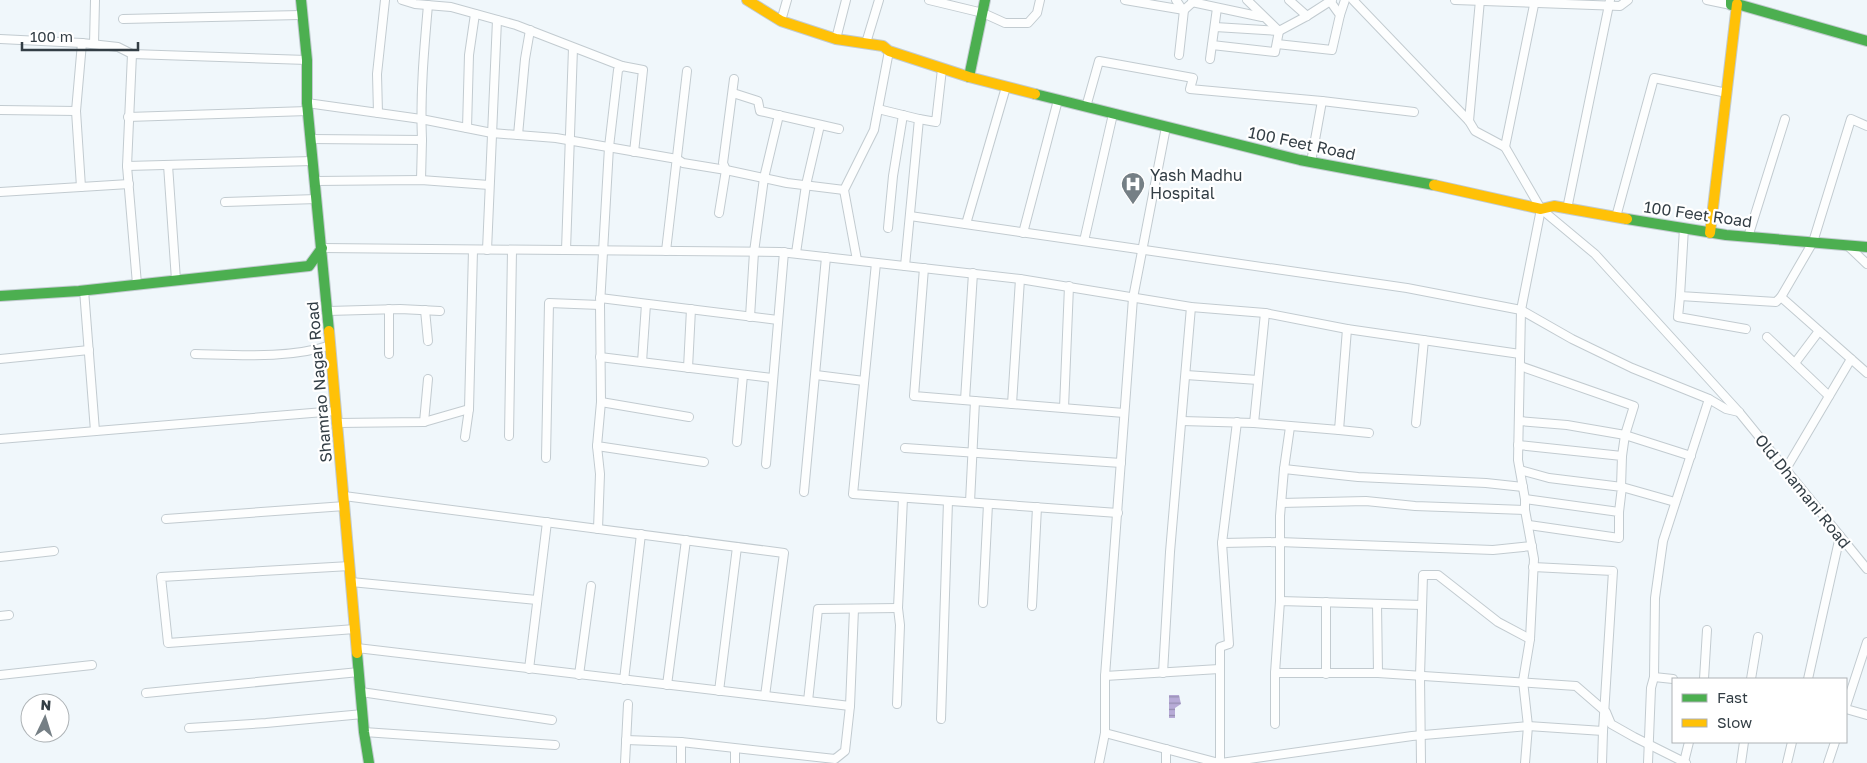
<svg xmlns="http://www.w3.org/2000/svg" width="1867" height="763" font-family="'Golos Text',sans-serif">
<defs>
<pattern id="water-rules" width="6" height="5" patternUnits="userSpaceOnUse" patternTransform="scale(1.25)"><rect width="6" height="5" fill="#b7abd7"/><path d="M0 2.5h6" fill="none" stroke="#958db0"/></pattern>
</defs>
<rect width="100%" height="100%" fill="#f0f7fb"/>
<!-- water -->
<path fill="url(#water-rules)" d="M1169,695h10l2,9 -6,4v10h-6z"/>
<g fill="none" stroke-linecap="round" stroke-linejoin="round">
<!-- street casing -->
<g stroke="#c2cbd0" stroke-width="10">
<g id="street">
<path d="M402,0l13,4 36,3 65,18 106,41"/>
<path d="M929,0l54,13 22,10h23l9,-10 3,-13"/>
<path d="M1125,0l59,10"/>
<path d="M1176,0l6,9"/>
<path d="M1247,0l32,31 28,-15 25,-16"/>
<path d="M1289,0l18,16"/>
<path d="M1353,0l116,121 6,10 30,16 36,62 54,45 144,158 128,157"/>
<path d="M1455,0l165,6 8,-6"/>
<path d="M1707,0l24,5"/>
<path d="M1192,2l70,15"/>
<path d="M1340,15l5,-15"/>
<path d="M123,19l178,-4"/>
<path d="M781,21l6,-21"/>
<path d="M0,39l82,4 36,4 14,7 175,6"/>
<path d="M836,39l10,-39"/>
<path d="M866,43l13,-43"/>
<path d="M94,44l1,-44"/>
<path d="M1277,44l55,6 8,-35 -10,-14"/>
<path d="M1212,45l63,7 4,-21 -64,-4"/>
<path d="M132,54l-5,112 186,-5"/>
<path d="M1179,55l5,-45 11,-10"/>
<path d="M1210,59l7,-51"/>
<path d="M733,93l25,8 2,10 79,18"/>
<path d="M307,103l114,16 71,14 64,5 121,21 6,4 43,7 61,13 57,7"/>
<path d="M1086,107l13,-46 94,17 -3,11 132,12 92,11"/>
<path d="M878,109l41,10 -14,147"/>
<path d="M0,110l76,1 6,-68"/>
<path d="M76,111l5,76"/>
<path d="M378,113l-1,-39 8,-74"/>
<path d="M128,117l180,-6"/>
<path d="M919,119l17,3 6,-53"/>
<path d="M1469,121l11,-121"/>
<path d="M1867,126l-16,-7 -38,123 -32,55 86,76"/>
<path d="M467,128l2,-73 6,-41"/>
<path d="M518,135l7,-76 5,-29"/>
<path d="M311,139l111,1c-2,-45 2,-90 6,-135"/>
<path d="M1505,147l30,-147"/>
<path d="M634,152l9,-82 -21,-4 -4,4 -9,77 -9,158 1,97 -4,44 107,16"/>
<path d="M1311,162l11,-61"/>
<path d="M168,165l8,115"/>
<path d="M127,166l10,118"/>
<path d="M421,180l1,-40"/>
<path d="M315,181l106,-1 68,5"/>
<path d="M0,192l129,-8"/>
<path d="M225,202l92,-3"/>
<path d="M1567,209l43,-209"/>
<path d="M719,213l7,-43 -3,-7 11,-84"/>
<path d="M910,216l497,72 114,22 51,29 60,29 77,31 17,10 13,3"/>
<path d="M1616,217l38,-139 73,15"/>
<path d="M966,224l40,-137"/>
<path d="M888,228l5,-52 10,-61"/>
<path d="M1684,228l-4,68 96,6 5,-5"/>
<path d="M1023,233l35,-133"/>
<path d="M1748,237l37,-118"/>
<path d="M1084,241l29,-127"/>
<path d="M1848,246l19,18"/>
<path d="M322,248l458,4 240,27 171,28 74,6 82,16 173,25"/>
<path d="M487,250l10,-230"/>
<path d="M566,250l7,-202"/>
<path d="M666,251l21,-180"/>
<path d="M796,253l10,-68 14,-60"/>
<path d="M857,260l-13,-70 30,-60 15,-79"/>
<path d="M876,263l-23,231 265,19"/>
<path d="M924,268l-10,128 210,17"/>
<path d="M84,290l11,141"/>
<path d="M1680,296l-2,21 68,12"/>
<path d="M600,298l178,22"/>
<path d="M389,309v45"/>
<path d="M425,310l3,31"/>
<path d="M328,311l72,-2 40,2"/>
<path d="M1265,313l-11,110 85,7 8,-101"/>
<path d="M750,317l4,-65 10,-74 15,-63"/>
<path d="M1767,337l62,59"/>
<path d="M195,354c43,1 95,5 136,-9"/>
<path d="M600,357l172,21"/>
<path d="M0,359l89,-9"/>
<path d="M642,362l4,-58"/>
<path d="M1795,363l24,-32"/>
<path d="M688,368l3,-59"/>
<path d="M816,375l48,6"/>
<path d="M1186,375l72,5"/>
<path d="M965,400l8,-127"/>
<path d="M601,402l88,15"/>
<path d="M1012,404l8,-125"/>
<path d="M1064,408l5,-122"/>
<path d="M1182,421l72,2"/>
<path d="M1519,421l48,4 58,10 9,-29 -114,-40"/>
<path d="M424,422l45,-13"/>
<path d="M337,423l87,-1 4,-43"/>
<path d="M1416,423l8,-83"/>
<path d="M1339,430l30,3"/>
<path d="M509,436l3,-186"/>
<path d="M465,437l4,-28 4,-159"/>
<path d="M0,439l336,-28"/>
<path d="M737,442l6,-67"/>
<path d="M1518,445l104,11 -1,31"/>
<path d="M597,446l3,28 -2,55"/>
<path d="M905,448l216,15"/>
<path d="M1622,456l3,-21 66,21"/>
<path d="M546,458l3,-155 51,2"/>
<path d="M766,464l18,-212"/>
<path d="M1284,469l74,8 128,6 37,4"/>
<path d="M1786,469l65,-110"/>
<path d="M1520,470l29,8 73,9 -3,25"/>
<path d="M1622,487l53,15"/>
<path d="M804,492l22,-235"/>
<path d="M344,496l440,57 -19,143"/>
<path d="M1525,499l94,13v26l-90,-13"/>
<path d="M970,502l5,-101"/>
<path d="M1281,503l85,-2 49,5 110,4"/>
<path d="M166,519l179,-13"/>
<path d="M1222,543l57,-1 214,8 39,-4"/>
<path d="M0,557l54,-6"/>
<path d="M350,566l-189,11 7,66 187,-14"/>
<path d="M351,582l186,18"/>
<path d="M1280,601v-85l4,-47 6,-42"/>
<path d="M983,603l5,-99"/>
<path d="M1377,604l1,69"/>
<path d="M1032,606l5,-99"/>
<path d="M0,616l9,-1"/>
<path d="M357,648l493,58"/>
<path d="M529,669l18,-147"/>
<path d="M1163,673l7,-121 21,-245"/>
<path d="M1275,673h103l198,13 30,26 5,12 23,13 52,26"/>
<path d="M1326,674v-72"/>
<path d="M0,675l92,-10"/>
<path d="M579,675l12,-89"/>
<path d="M1105,676l114,-7"/>
<path d="M1654,677l19,2"/>
<path d="M1704,679l3,-49"/>
<path d="M1751,679l7,-42"/>
<path d="M1808,679l32,-143"/>
<path d="M624,680l17,-146"/>
<path d="M667,685l19,-145"/>
<path d="M719,691l18,-144"/>
<path d="M361,692l191,28"/>
<path d="M146,693l213,-21"/>
<path d="M808,701l10,-92 80,-1"/>
<path d="M897,704l3,-79 -2,-17 5,-110"/>
<path d="M1846,706l21,-64"/>
<path d="M1846,709l21,6"/>
<path d="M941,719l7,-218"/>
<path d="M1275,724v-51l5,-72 142,4"/>
<path d="M189,728l77,-5 97,-9"/>
<path d="M364,732l191,13"/>
<path d="M1105,733l114,30"/>
<path d="M626,740l55,2 154,17 10,-8 5,-45 4,-97"/>
<path d="M1166,749v14"/>
<path d="M1684,762l5,-20"/>
<path d="M625,763l3,-59"/>
<path d="M681,763v-21"/>
<path d="M735,763v-14"/>
<path d="M1099,763l6,-30v-57l28,-378 33,-171"/>
<path d="M1220,763v-116l9,-3 -7,-101 15,-121"/>
<path d="M1221,763l191,-27 116,-10 75,5 10,-160 -80,-4"/>
<path d="M1421,763l-1,-87 3,-101h15l60,47 32,17"/>
<path d="M1525,763l3,-37 -5,-45 7,-42 4,-80 -9,-49v-11l-7,-39 3,-150 20,-101"/>
<path d="M1602,763l1,-32"/>
<path d="M1648,763l3,-75 3,-11 1,-79 8,-57 46,-142"/>
<path d="M1741,763l3,-21"/>
<path d="M1787,763l5,-21"/>
<path d="M1828,763l7,-21"/>
</g>
</g>
<!-- fast casing -->
<g stroke="#c2cbd0" stroke-width="12">
<g id="fast">
<path d="M301,0l6,60v43l22,228"/>
<path d="M1731,0v5l6,-1 130,37"/>
<path d="M969,77l16,-77"/>
<path d="M1035,94l265,66 134,25"/>
<path d="M1627,219l99,16 141,12"/>
<path d="M0,296l79,-5 230,-25 13,-18"/>
<path d="M357,653l7,79 5,31"/>
</g>
</g>
<!-- slow casing -->
<g stroke="#c2cbd0" stroke-width="12">
<g id="slow">
<path d="M747,0l34,21 55,18 47,7 6,5 80,26 66,17"/>
<path d="M1434,185l107,24 13,-3 73,13"/>
<path d="M1710,233l27,-229"/>
<path d="M329,331l28,322"/>
</g>
</g>
<!-- street -->
<use href="#street" stroke="#fdfefe" stroke-width="8"/>
<!-- fast -->
<use href="#fast" stroke="#4caf50" stroke-width="10"/>
<!-- slow -->
<use href="#slow" stroke="#ffc107" stroke-width="10"/>
</g>
<!-- icons -->
<defs>
<g id="hospital-pin" transform="scale(1.25)"><path d="M0 17L-7.5 6A9.5 9.5 0 1 1 7.5 6Z" fill="#757f85" stroke="#fff"/><path d="M-5-5h3v3.5h4V-5h3V5h-3V1.5h-4V5h-3Z" fill="#fff"/></g>
</defs>
<g fill-rule="evenodd">
<use href="#hospital-pin" x="1133" y="184"/>
</g>
<g text-anchor="middle" dominant-baseline="central" stroke-width="4.5" stroke-linejoin="round" paint-order="stroke">
<!-- street labels -->
<g font-size="16" fill="#333e45" stroke="#fff">
<text transform="translate(1302 143) rotate(12)">100 Feet Road</text>
<text transform="translate(1698 214) rotate(8)">100 Feet Road</text>
<text transform="translate(319 382) rotate(-95)">Shamrao Nagar Road</text>
<text transform="translate(1803 491) rotate(51)">Old Dhamani Road</text>
</g>
<!-- poi labels -->
<g font-size="16" fill="#333e45" stroke="#fff" text-anchor="start">
<text x="1150" y="175">Yash Madhu<tspan x="1150" dy="18">Hospital</tspan></text>
</g>
</g>
<!-- legend -->
<rect x="1672" y="678" width="175" height="65" fill="#ffffff" stroke="#adb2b5"/>
<rect x="1682" y="694" width="25" height="8" fill="#4caf50" stroke="#adb2b5"/>
<text x="1717" y="703" font-size="15" fill="#333e45">Fast</text>
<rect x="1682" y="719" width="25" height="8" fill="#ffc107" stroke="#adb2b5"/>
<text x="1717" y="728" font-size="15" fill="#333e45">Slow</text>
<!-- north arrow -->
<g transform="translate(45 718) rotate(4)"><circle r="24" fill="#ffffff" stroke="#adb2b5"/>
<path d="M0-4L9 19L0 12L-9 19Z" fill="#757f85"/>
<text y="-8" font-size="14" font-weight="bold" text-anchor="middle" fill="#333e45">N</text>
</g>
<!-- scale -->
<path d="M22 42v8h116v-8" fill="none" stroke="#333e45" stroke-width="2.5"/>
<text x="30" y="42" font-size="15" fill="#333e45" stroke="#ffffff" stroke-width="4" paint-order="stroke">100 m</text>
</svg>
